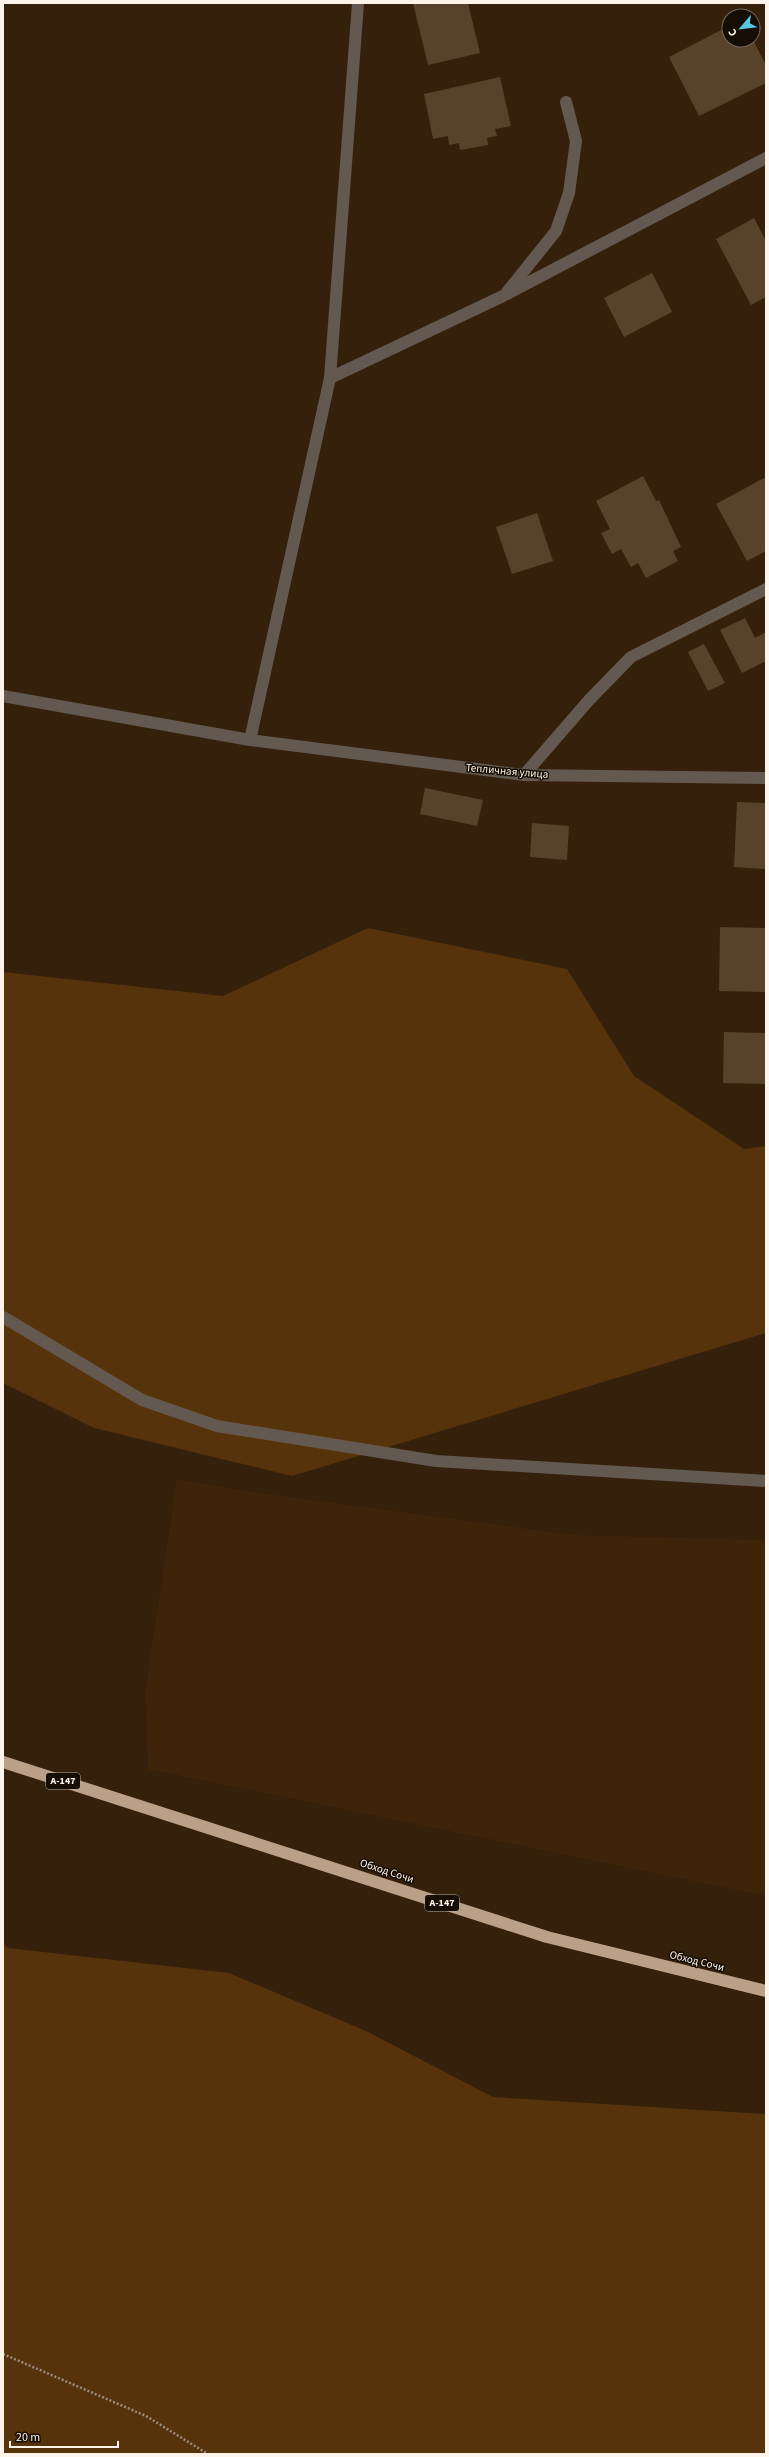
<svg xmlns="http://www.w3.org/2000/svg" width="769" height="2457" font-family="'Source Sans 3',sans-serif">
<rect width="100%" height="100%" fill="#35200b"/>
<!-- built -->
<path fill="#3e2408" d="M177,1479l67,12 330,44 192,5v356l-618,-127 -3,-77z"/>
<!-- green -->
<g fill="#56330b">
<path d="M368,928l199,41 67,107 110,73 22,-3v187l-474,143 -198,-48 -91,-45v-411l220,24z"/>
<path d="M3,1943l5,5 221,25 137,58 127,66 273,17v340h-763z"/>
</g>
<!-- building -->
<g fill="#59422c">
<path d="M413,3h55l12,50 -52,12z"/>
<path d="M729,26v14h24l13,25v18l-67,33 -30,-59z"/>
<path d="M500,77l11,49 -16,3 2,7 -10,2 1,7 -28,5 -1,-7 -10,2 -1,-9 -15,3 -9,-45z"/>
<path d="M754,218l12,23v56l-15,8 -35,-66z"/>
<path d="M652,273l20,39 -48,25 -20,-39z"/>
<path d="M643,476l13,25 3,-1 22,47 -8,4 5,10 -32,17 -8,-15 -7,4 -10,-18 -9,5 -11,-21 9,-4 -14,-28z"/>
<path d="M766,477v74l-19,10 -31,-57z"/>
<path d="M537,513l16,48 -41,13 -16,-47z"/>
<path d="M745,618l10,20 11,-6v29l-24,12 -22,-43z"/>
<path d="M704,644l21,39 -17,8 -20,-39z"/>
<path d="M425,788l58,12 -6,26 -57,-12z"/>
<path d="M737,802l29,1v66l-32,-2z"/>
<path d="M532,823l37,3 -2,34 -37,-3z"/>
<path d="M720,927l46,1v64l-47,-1z"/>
<path d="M724,1032l42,1v51l-43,-1z"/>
</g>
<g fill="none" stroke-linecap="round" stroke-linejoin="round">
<!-- path -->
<path stroke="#9d8d7d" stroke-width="2.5" stroke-dasharray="2 2" stroke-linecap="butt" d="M3,2354l143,62 62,38"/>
<!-- minor -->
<g stroke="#645950" stroke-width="12">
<path d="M507,292l49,-61 13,-38 7,-52 -10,-39"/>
<path d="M330,378l173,-82 263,-138"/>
<path d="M3,696l247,44 274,35 242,3"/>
<path d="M250,740l80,-362 28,-375"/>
<path d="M524,775l66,-76 41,-42 135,-68"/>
<path d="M3,1317l139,83 75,26 219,35 330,20"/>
</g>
<!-- highway -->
<path stroke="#bba088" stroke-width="12" d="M3,1762l544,175 219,54"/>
</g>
<g text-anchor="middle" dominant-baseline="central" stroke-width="3" stroke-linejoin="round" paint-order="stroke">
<!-- shield labels -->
<g fill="#160d05" stroke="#b8aea4" stroke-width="1">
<rect x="46" y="1773" width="34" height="16" rx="3"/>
<rect x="425" y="1895" width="34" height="16" rx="3"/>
</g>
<g font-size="10" font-weight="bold" fill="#fef3e8">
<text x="63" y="1781">А-147</text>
<text x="442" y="1903">А-147</text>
</g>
<!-- street labels -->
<g font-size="11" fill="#fef3e8" stroke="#160d05">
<text transform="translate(507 771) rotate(5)">Тепличная улица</text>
<text transform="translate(387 1871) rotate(18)">Обход Сочи</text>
<text transform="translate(697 1961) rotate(14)">Обход Сочи</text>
</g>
</g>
<!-- border -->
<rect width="769" height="2457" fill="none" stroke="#fef3e8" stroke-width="8"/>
<!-- north arrow -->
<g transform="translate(741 28) rotate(242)"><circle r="19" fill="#160d05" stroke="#736960"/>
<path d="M0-3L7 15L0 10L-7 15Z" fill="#56c9e1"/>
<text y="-6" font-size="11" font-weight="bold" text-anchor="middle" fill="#fef3e8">С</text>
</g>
<!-- scale -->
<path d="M10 2441v6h108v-6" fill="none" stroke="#fef3e8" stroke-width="2"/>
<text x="16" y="2441" font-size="12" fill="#fef3e8" stroke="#160d05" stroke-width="3" paint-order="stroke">20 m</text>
</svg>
